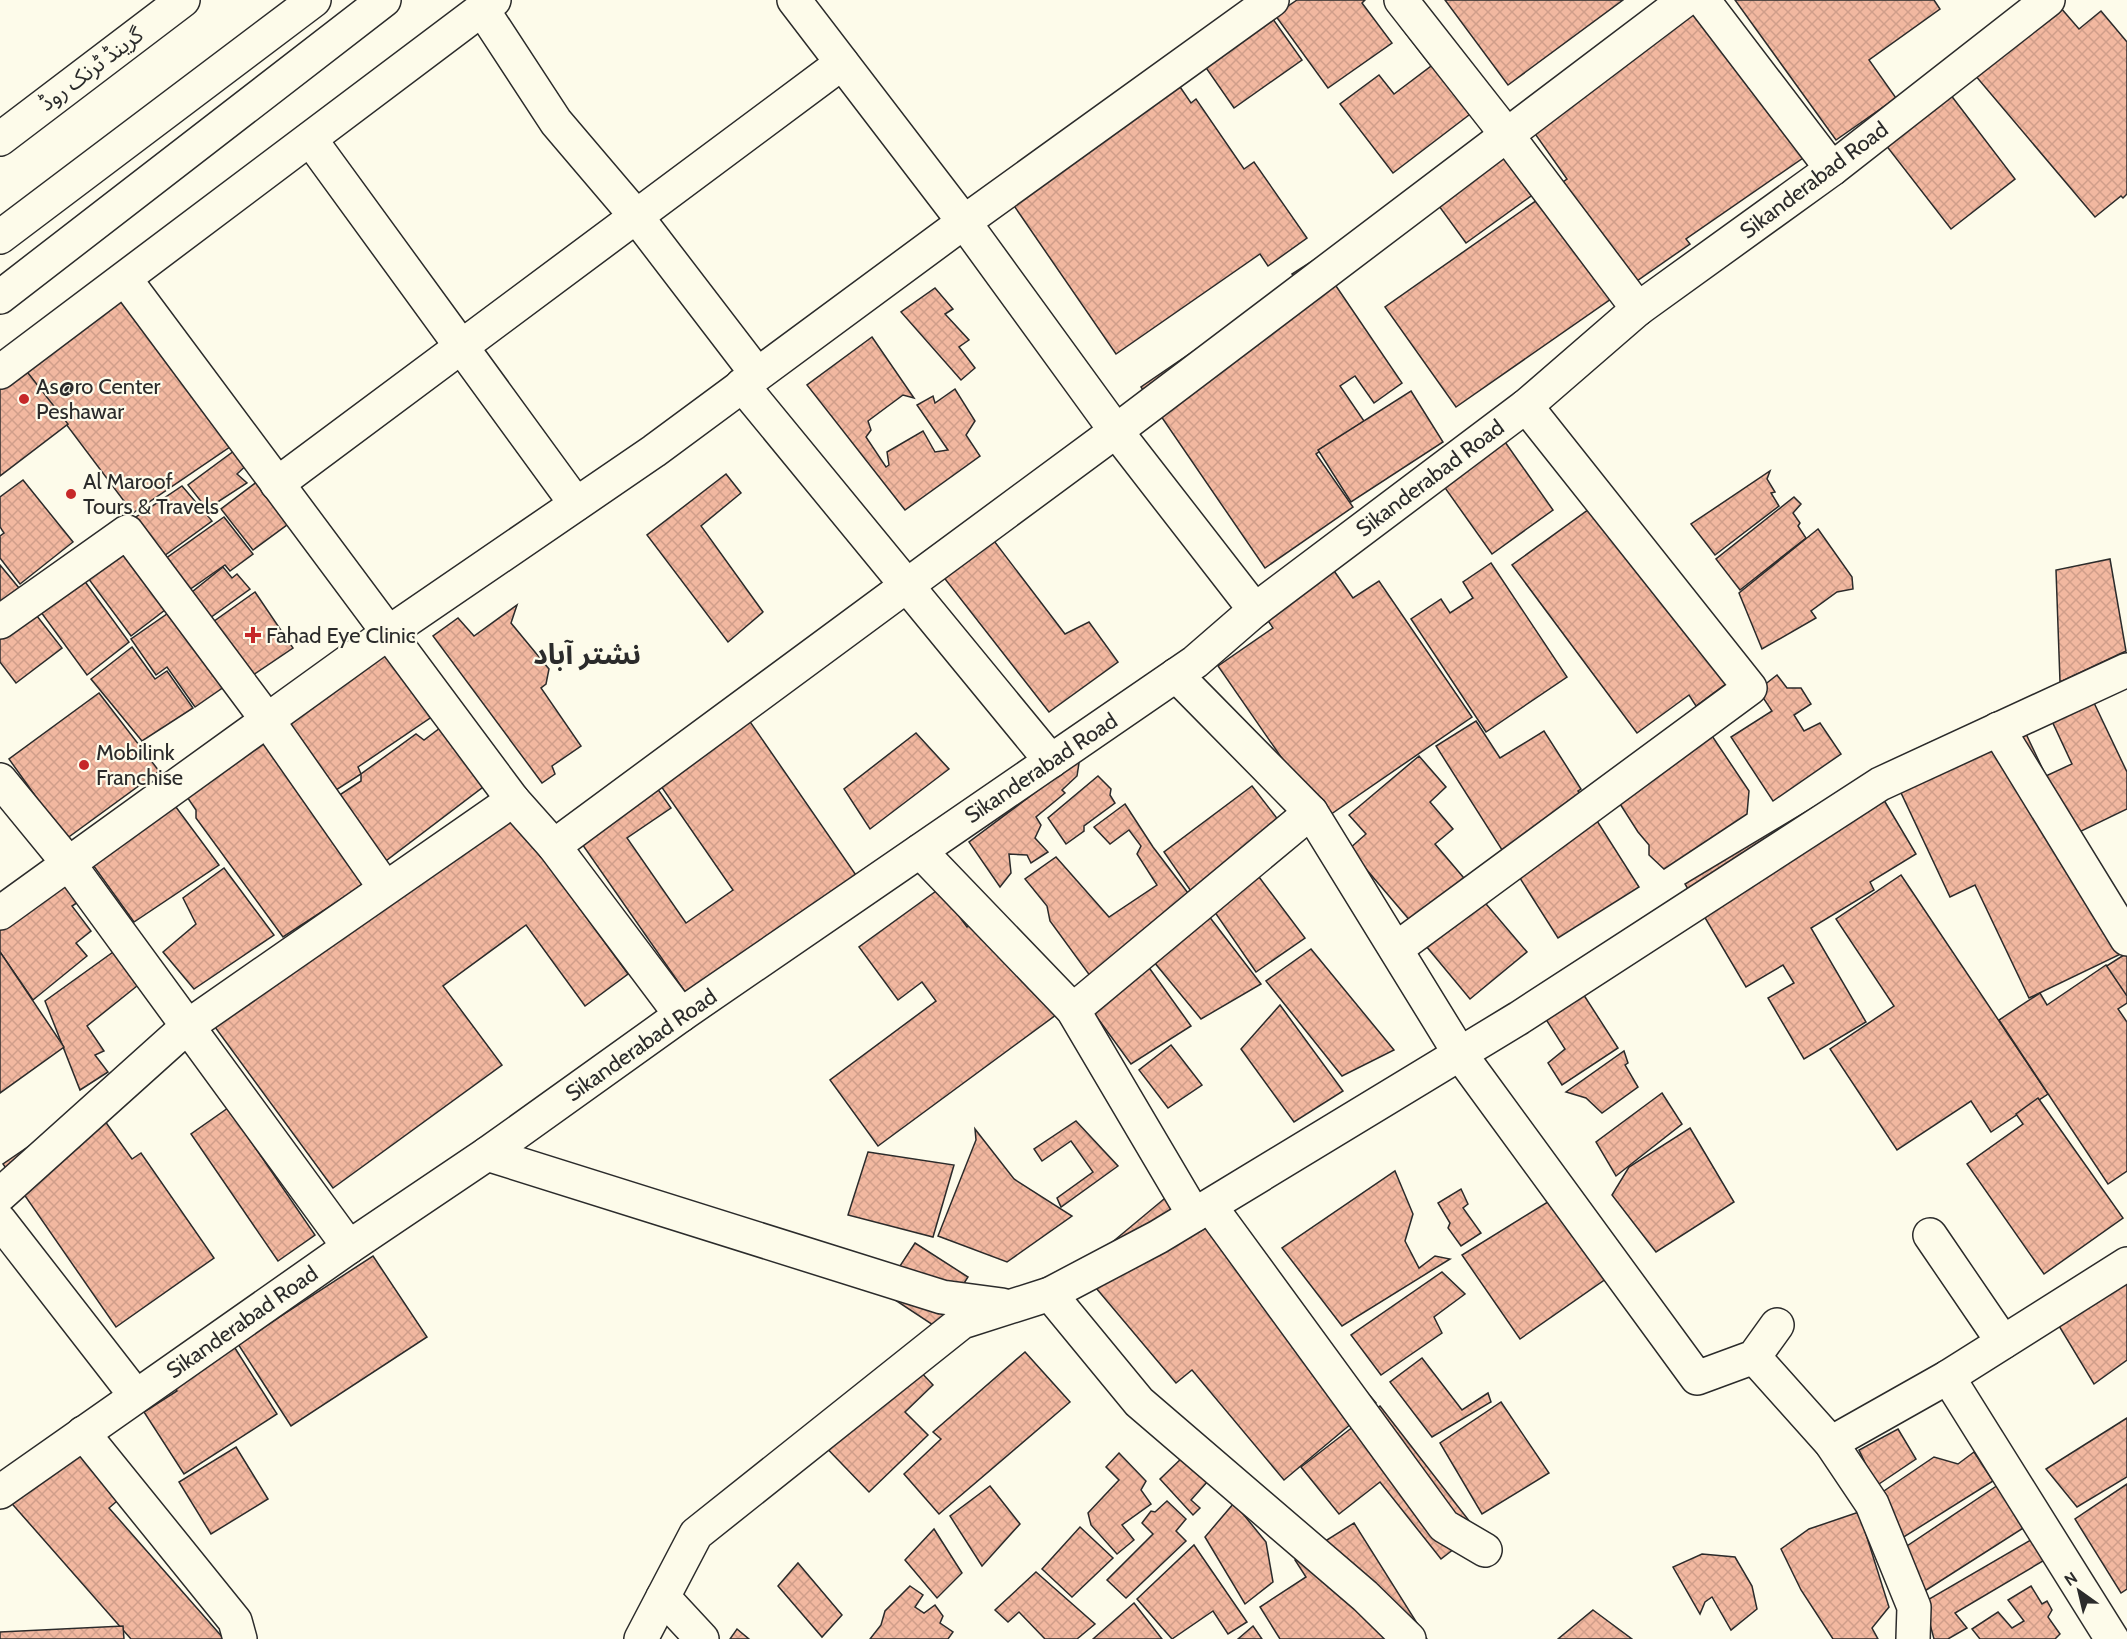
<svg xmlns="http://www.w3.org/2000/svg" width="2127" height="1639" font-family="Cabin,'Noto Sans Arabic',sans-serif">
<defs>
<pattern id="building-cross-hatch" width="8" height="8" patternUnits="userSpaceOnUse" patternTransform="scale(1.5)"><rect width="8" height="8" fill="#f2b8a0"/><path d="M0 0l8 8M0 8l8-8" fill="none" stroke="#d09e8a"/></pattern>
</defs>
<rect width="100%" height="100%" fill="#fdfbea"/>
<!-- building -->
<g fill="url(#building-cross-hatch)" stroke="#2b2b2b" stroke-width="1.5">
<path d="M1297,0h68l-3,3 30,40 -64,45 -53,-73z"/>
<path d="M1445,0h178l-115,85z"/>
<path d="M1712,0l104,149 -130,90 4,5 -234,163 -71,-100 182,-128 -36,-51z"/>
<path d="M1735,0h199l6,9 -71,51 27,38 -60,42z"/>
<path d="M2054,0l25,29 22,-18 26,31v152l-4,4 -2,-2 -26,21 -137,-162z"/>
<path d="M1270,15l32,45 -68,48 -32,-46z"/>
<path d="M1400,26l86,76 -93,71 -53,-69 39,-29 15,19 37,-28z"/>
<path d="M1176,81l15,22 5,-4 48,70 10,-7 53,76 -39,28 -8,-12 -144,100 -108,-157z"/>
<path d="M1950,94l65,85 -64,50 -66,-85z"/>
<path d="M1503,120l46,63 -83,60 -46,-63z"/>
<path d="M1317,258l85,125 -28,20 -19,-27 -15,10 24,35 -48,33 37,53 -88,61 -124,-181 123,-84 46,-3 -18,-26z"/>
<path d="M935,288l18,21 -8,5 24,26 -10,7 16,21 -14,12 -60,-68z"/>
<path d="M123,289l120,149 -110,75 -116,-154z"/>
<path d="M872,337l42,61 -11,-3 -35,26 3,9 -5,7 20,30 3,-2 -2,-13 36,-21 12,21 13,-2 -31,-45 16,-9 2,7 20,-14 20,32 -9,14 14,21 -75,54 -98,-125z"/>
<path d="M17,359l51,65 -68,52v-103z"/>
<path d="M1411,391l32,51 -92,60 -33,-52z"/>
<path d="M1505,442l48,68 -61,44 -49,-69z"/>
<path d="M242,445l10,15 -15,14 10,9 -40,26 -19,-24z"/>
<path d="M1770,471l-3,8 8,13 -4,1 8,13 -64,49 -24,-31z"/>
<path d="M726,474l15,19 -40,33 62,86 -35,30 -81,-107z"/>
<path d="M262,478l33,41 -42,31 -32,-41z"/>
<path d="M23,480l50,62 -53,42 -20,-26v-22l4,-3 -4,-6v-30z"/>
<path d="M182,486l30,35 -48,35 -28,-39z"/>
<path d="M1614,491l132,178 -50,37 -7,-11 -52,38 -125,-168z"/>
<path d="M1794,497l7,7 -8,9 7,10 -2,3 8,12 -66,52 -24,-31z"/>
<path d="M975,516l90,118 24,-12 29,40 -69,50 -125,-160z"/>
<path d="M224,517l29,37 -23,17 -5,-6 -36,25 -24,-31z"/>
<path d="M1818,529l34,48 1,12 -16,3 -26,19 5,7 -54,31 -23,-56z"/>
<path d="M125,538l49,65 -43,33 -49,-66z"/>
<path d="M2110,559l16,92 -66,31 -4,-112z"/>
<path d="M1491,563l76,114 -81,55 -75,-113 30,-20 9,14 23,-15 -10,-16z"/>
<path d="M0,565l19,23 -19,15z"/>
<path d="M223,567l9,11 5,-4 13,15 -40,29 -18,-26z"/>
<path d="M1332,568l21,30 26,-17 93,136 -148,102 -106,-153 55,-38 -9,-13z"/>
<path d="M78,572l51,70 -42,33 -52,-71z"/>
<path d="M255,592l38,56 -43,29 -37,-55z"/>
<path d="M517,605l-6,18 38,46 -3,15 -5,4 40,58 -29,20 3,8 -13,9 -109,-147 25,-18 16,18z"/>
<path d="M177,607l54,75 -36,25 -28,-40 -11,8 -25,-36z"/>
<path d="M33,611l29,37 -46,35 -16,-21v-27z"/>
<path d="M384,641l52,73 -78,53 3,7 -28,18 -44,-67z"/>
<path d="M132,647l23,32 12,-8 26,37 -51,33 -51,-62z"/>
<path d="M1777,675l10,13h14l10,16 -17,11 10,16 16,-8 21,31 -68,47 -42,-64 41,-26 -14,-21z"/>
<path d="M2085,684l42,88v37l-50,24 50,118 -98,47 -54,-113 -25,12 -63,-134 46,-22 5,11 79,-37 29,61 26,-12 -28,-60z"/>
<path d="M99,693l60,78 -93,68 -57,-80z"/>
<path d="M735,700l123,178 -170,118 -122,-175 77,-53 28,40 -44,30 59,85 47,-33 -88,-127z"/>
<path d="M1476,721l24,37 44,-27 37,58 -3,2 61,96 -81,51 -122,-192z"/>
<path d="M1704,724l45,67 -2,23 -83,55 -15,-14v-10l-11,-13 -34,-53z"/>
<path d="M444,725l43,59 -100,76 -6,2 -43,-66 23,-15v-7l55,-40 8,6z"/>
<path d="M265,729l101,154 -83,54 -87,-119v-8l-13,-19z"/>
<path d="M916,733l33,36 -79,60 -26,-40z"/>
<path d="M1419,756l27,31 -16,15 23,27 -18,15 92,108 -57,47 -49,-59 3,-3 -75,-88 17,-15 -17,-19z"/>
<path d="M1077,761l2,2 -2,13 -15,14 3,3 -29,24 5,8 -6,13 13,14 -17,11 -4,-8 -18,-1 2,19 -11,14 -31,-45z"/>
<path d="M1098,776l13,13 -1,6 5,8 -31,23v5l-18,13 -18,-26z"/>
<path d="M1872,780l44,74 -46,28 4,8 -63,38 55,94 -62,37 -36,-61 26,-15 -11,-18 -37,22 -61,-103 142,-85 3,5z"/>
<path d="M1252,786l34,44 -91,67 -31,-45z"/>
<path d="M170,799l49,66 -85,57 -46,-64z"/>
<path d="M503,804l125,170 -43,32 -59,-81 -83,61 59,79 -169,123 -129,-176z"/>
<path d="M1125,804l28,43 41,54 -98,83 -46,-63 -3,-15 -22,-27 31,-22 53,60 48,-32 -20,-31 4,-8 -12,-16 -19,14 -16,-17z"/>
<path d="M224,868l50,67 -80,54 -31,-37 33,-28 -13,-26z"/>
<path d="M1256,873l49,65 -49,34 -44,-64z"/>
<path d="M65,874l18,25 -11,7 19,25 -15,12 11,13 -54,44 -33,-48v-33z"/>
<path d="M1901,875l147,219 -57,38 -20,-31 -74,49 -67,-101 64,-43 -58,-87z"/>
<path d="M939,889l28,38 20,-14 73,99 -182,134 -48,-66 106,-79 -14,-19 -24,18 -39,-53z"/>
<path d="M1208,915l53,69 -60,35 -47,-57z"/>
<path d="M1311,949l83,101 -52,26 -76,-95z"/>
<path d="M116,950l26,32 -55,44 17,25 -9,4 13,17 -28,18 -35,-89z"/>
<path d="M0,952l64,95 -64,46z"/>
<path d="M2127,953v49l-22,-35z"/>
<path d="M1145,962l46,64 -60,38 -40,-55z"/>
<path d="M2106,965l21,31v7l-9,6 9,13v149l-19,13 -109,-164 41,-27 7,12z"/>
<path d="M1578,986l40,62 -56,37 -14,-22 17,-14 -25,-39z"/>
<path d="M1280,1005l63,86 -49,31 -53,-73z"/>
<path d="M1171,1045l31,40 -34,23 -29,-38z"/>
<path d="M1624,1051l4,12 -3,2 13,22 -36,26 -16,-15 -20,-6z"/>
<path d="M1662,1093l20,31 -66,52 -20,-34z"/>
<path d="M2038,1098l85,120 -79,56 -77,-110 56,-40 -7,-10z"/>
<path d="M92,1103l40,56 9,-6 73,105 -98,69 -113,-163z"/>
<path d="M228,1108l87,127 -37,26 -87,-127z"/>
<path d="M1076,1121l42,45 -57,41 -4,-9 36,-26 -22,-31 -29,20 -8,-12z"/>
<path d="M1690,1128l44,74 -78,50 -44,-57 17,-28z"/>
<path d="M975,1129l39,50 58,37 -65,46 -69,-26 38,-96z"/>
<path d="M868,1152l86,13 -21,72 -85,-22z"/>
<path d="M1395,1171l18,43 -8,27 14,27 16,-12 15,3 -108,67 -60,-78z"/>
<path d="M1188,1179l188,224 -92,77 -92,-110 -16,13 -96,-114z"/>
<path d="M1461,1189l7,15 -5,4 18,25 -20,13 -13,-18 2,-5 -12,-20z"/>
<path d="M1551,1200l59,76 -90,63 -58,-84z"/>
<path d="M915,1243l53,34 -32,50 -53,-35z"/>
<path d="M373,1256l54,81 -136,89 -53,-82z"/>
<path d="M1442,1272l23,22 -31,23 8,16 -61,42 -30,-40z"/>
<path d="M2127,1277v83l-33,24 -35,-58z"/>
<path d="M233,1345l44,69 -93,60 -40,-62 33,-21 -4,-7z"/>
<path d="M902,1352l31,33 -28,27 23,23 -59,57 -54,-56z"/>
<path d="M1025,1352l45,50 -131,112 -35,-40 37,-35 -8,-7z"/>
<path d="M1422,1358l40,52 26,-17 3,9 -59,35 -42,-55z"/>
<path d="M1501,1402l48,71 -67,41 -42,-71z"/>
<path d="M1380,1406l97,125 -36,28 -61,-77 -41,32 -38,-47z"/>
<path d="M2127,1418v59l-50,30 -31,-38z"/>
<path d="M1898,1429l18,30 -40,27 -17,-36z"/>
<path d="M73,1439l51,56 -15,13 115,131h-93l-124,-141z"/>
<path d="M236,1447l32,52 -57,35 -32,-52z"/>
<path d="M1974,1452l19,29 -94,59 -18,-47 53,-36 24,7z"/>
<path d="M1119,1453l27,28 -5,9 10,14 -29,21 12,15 -17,14 -26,-29 -3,-12 31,-33 -13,-13z"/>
<path d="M1185,1455l23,26 -17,19 9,8 -7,7 -33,-36z"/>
<path d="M2004,1481l24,44 -108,69 -16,-46z"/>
<path d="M2127,1484v105l-6,4 -46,-74z"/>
<path d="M990,1486l30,38 -38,42 -32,-50z"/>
<path d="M1167,1501l19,18 -10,12 10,10 -60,57 -19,-18 46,-46 -11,-11 9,-12 4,1z"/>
<path d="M1234,1503l32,39 7,40 -28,22 -40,-67z"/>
<path d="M1859,1512l30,95 -17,21 6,11h-45l-32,-49 -20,-41 28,-20z"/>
<path d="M1354,1523l73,116h-147l-20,-32 46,-30 -11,-17z"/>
<path d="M1080,1527l33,31 -41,39 -30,-28z"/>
<path d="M934,1529l28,44 -25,25 -32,-38z"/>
<path d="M2036,1537l12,21 -93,55 12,15 -19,11h-14l-10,-37z"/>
<path d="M1194,1545l53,77 -19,12 -15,-23 -41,28 -35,-40z"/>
<path d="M1702,1554l33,3 17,29 5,23 -26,21 -19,-33 -7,5 -5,12 -27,-47z"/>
<path d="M798,1563l44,52 -20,22 -44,-51z"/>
<path d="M1036,1572l59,52 -18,15h-32l-26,-27 -11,10 -13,-12z"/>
<path d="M910,1586l13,9 -8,12 9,6 11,-8 8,11 -3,7 13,9 -5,7h-78l11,-14 4,-14z"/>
<path d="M2031,1586l11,18 5,-3 5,9 -4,7 12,17 -5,5h-75l-8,-10 26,-17 14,16 12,-7 -16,-21z"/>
<path d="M1134,1603l28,36h-69z"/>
<path d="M1593,1610l39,29h-74z"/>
<path d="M123,1626l1,13h-124v-7z"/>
<path d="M1253,1626l9,13h-24z"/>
<path d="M737,1629l12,10h-19z"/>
</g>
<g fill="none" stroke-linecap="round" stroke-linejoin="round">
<!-- street casing -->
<g stroke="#2b2b2b" stroke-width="36">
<g id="street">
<path d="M794,0l170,222 152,209 139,179"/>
<path d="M1401,0l106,135 131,174"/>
<path d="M1703,0l129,169"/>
<path d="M482,9l74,113 80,94 121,158"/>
<path d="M310,139l266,365"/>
<path d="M125,279l388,521 41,46 127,169"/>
<path d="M0,372l494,-372"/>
<path d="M742,385l309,376"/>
<path d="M277,484l565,-421"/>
<path d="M0,622l127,-90 141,189 117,167"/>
<path d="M1176,675l135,137 149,242 237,324 57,-21 23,-32"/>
<path d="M1998,729l129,210"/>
<path d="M0,780l69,84 280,383"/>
<path d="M554,846l562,-415 569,-431"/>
<path d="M920,851l153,159 121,205"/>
<path d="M0,913l388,-280 266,-182 310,-229 308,-222"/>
<path d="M1396,949l354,-261 -224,-282"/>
<path d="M1073,1010l238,-198"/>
<path d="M487,1154l455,143 60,8"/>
<path d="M0,1195l188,-169 325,-226"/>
<path d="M1210,1206l234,320 41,24"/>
<path d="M0,1221l136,175"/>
<path d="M1930,1235l73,107"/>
<path d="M1050,1294l89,108 226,194 44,43"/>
<path d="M1754,1357l77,86 41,61 42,103 -1,32"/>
<path d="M1948,1377l164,262"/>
<path d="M83,1433l152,188 5,18"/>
<path d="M1831,1443l117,-66 179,-113"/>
<path d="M663,1597l39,42"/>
<path d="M641,1639l55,-105 266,-212 88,-28 108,-57 361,-219 361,-234 247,-114"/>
</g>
</g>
<!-- secondary casing -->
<g stroke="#2b2b2b" stroke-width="36">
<g id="secondary">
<path d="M0,297l384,-297"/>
<path d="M0,1492l349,-245 138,-93 194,-139 514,-353 60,-52 271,-204 112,-97 194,-140 216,-169"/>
</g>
</g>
<!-- highway casing -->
<g stroke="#2b2b2b" stroke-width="36">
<g id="highway">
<path d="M0,139l183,-139"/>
<path d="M0,237l314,-237"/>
</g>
</g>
<!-- street -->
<use href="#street" stroke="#fdfbea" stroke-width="33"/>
<!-- secondary -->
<use href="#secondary" stroke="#fdfbea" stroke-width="33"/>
<!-- highway -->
<use href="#highway" stroke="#fdfbea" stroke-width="33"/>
</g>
<!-- markers -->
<g fill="#c62828" stroke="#fdfbea" stroke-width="2">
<circle cx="24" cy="399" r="6"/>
<circle cx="71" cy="494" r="6"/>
<path d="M250 626h6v6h6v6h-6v6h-6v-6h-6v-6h6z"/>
<circle cx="84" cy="765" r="6"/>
</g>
<g text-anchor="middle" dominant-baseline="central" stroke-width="4.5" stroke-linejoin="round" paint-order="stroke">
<!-- street labels -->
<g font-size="22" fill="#2b2b2b" stroke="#fdfbea">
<text transform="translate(91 69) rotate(-37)">گرینڈ ٹرنک روڈ</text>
<text transform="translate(1814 180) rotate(-37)">Sikanderabad Road</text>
<text transform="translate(1430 478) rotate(-37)">Sikanderabad Road</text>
<text transform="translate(1041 768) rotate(-34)">Sikanderabad Road</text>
<text transform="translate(641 1045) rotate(-35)">Sikanderabad Road</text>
<text transform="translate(242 1322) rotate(-35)">Sikanderabad Road</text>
</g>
<!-- poi labels -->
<g font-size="22" fill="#2b2b2b" stroke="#fdfbea" text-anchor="start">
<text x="36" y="386">As@ro Center<tspan x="36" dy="25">Peshawar</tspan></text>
<text x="83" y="481">Al Maroof<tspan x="83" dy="25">Tours &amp; Travels</tspan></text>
<text x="266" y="635">Fahad Eye Clinic</text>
<text x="96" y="752">Mobilink<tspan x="96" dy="25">Franchise</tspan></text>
</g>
<!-- district labels -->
<g font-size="28" font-weight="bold" fill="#2b2b2b" stroke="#fdfbea">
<text x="587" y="654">نشتر آباد</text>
</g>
</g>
<!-- north arrow -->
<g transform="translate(2079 1591) rotate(326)" stroke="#fdfbea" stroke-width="4.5" paint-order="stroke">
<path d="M0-4.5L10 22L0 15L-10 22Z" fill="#2b2b2b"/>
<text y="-9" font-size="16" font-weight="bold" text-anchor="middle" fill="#2b2b2b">N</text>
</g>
</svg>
